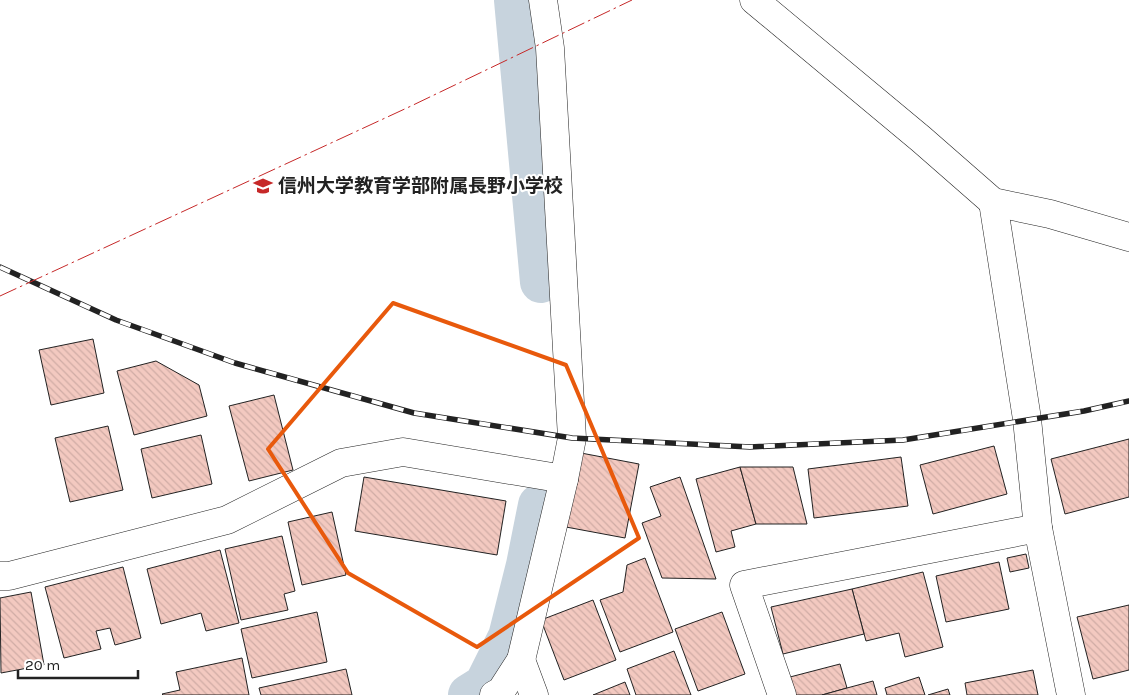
<svg xmlns="http://www.w3.org/2000/svg" width="1129" height="695" font-family="Karla,'Noto Sans JP',sans-serif">
<defs>
<pattern id="building-back-hatch" width="6" height="6" patternUnits="userSpaceOnUse" patternTransform="scale(1.25)"><rect width="6" height="6" fill="#f3c9c0"/><path d="M-1 5l2 2M0 0l6 6M5-1l2 2" fill="none" stroke="#d0aca5"/></pattern>
</defs>
<rect width="100%" height="100%" fill="#fff"/>
<g fill="none" stroke-linecap="round" stroke-linejoin="round">
<!-- canal -->
<g stroke="#c7d3dd" stroke-width="42">
<path d="M515,0l26,282"/>
<path d="M469,695l16,-10 24,-48 18,-72 12,-60"/>
</g>
</g>
<!-- building -->
<g fill="url(#building-back-hatch)" stroke="#222">
<path d="M93,339l11,54 -53,12 -12,-55z"/>
<path d="M156,361l43,24 8,31 -73,19 -17,-64z"/>
<path d="M274,395l19,75 -44,11 -20,-75z"/>
<path d="M108,426l15,64 -53,12 -15,-64z"/>
<path d="M201,435l11,49 -60,14 -11,-49z"/>
<path d="M1129,439v58l-64,17 -14,-55z"/>
<path d="M994,446l13,48 -74,20 -13,-49z"/>
<path d="M581,453l58,11 -14,74 -59,-11z"/>
<path d="M901,457l7,49 -94,12 -6,-49z"/>
<path d="M740,467l16,57 -25,7 4,16 -19,5 -20,-73z"/>
<path d="M740,467h53l14,57h-51z"/>
<path d="M364,477l142,24 -9,54 -142,-24z"/>
<path d="M680,477l36,102 -54,-1 -20,-55 19,-7 -11,-29z"/>
<path d="M332,512l14,63 -44,10 -14,-63z"/>
<path d="M282,536l13,55 -11,3 4,16 -47,10 -16,-71z"/>
<path d="M220,550l19,73 -33,8 -5,-18 -40,11 -14,-55z"/>
<path d="M1026,554l3,14 -19,4 -3,-14z"/>
<path d="M645,558l28,74 -53,20 -20,-52 23,-8 4,-27z"/>
<path d="M999,562l10,47 -63,13 -10,-46z"/>
<path d="M123,567l18,71 -26,7 -5,-17 -14,3 5,18 -37,9 -19,-71z"/>
<path d="M923,572l20,75 -38,10 -6,-24 -33,8 -14,-52z"/>
<path d="M852,589l12,45 -81,20 -12,-47z"/>
<path d="M31,592l13,73 -43,8 -1,-75z"/>
<path d="M593,600l23,60 -52,20 -23,-60z"/>
<path d="M1129,605v65l-36,9 -16,-62z"/>
<path d="M317,612l10,50 -75,16 -11,-49z"/>
<path d="M722,612l23,62 -47,17 -23,-62z"/>
<path d="M674,651l17,44h-55l-9,-26z"/>
<path d="M242,658l7,37h-86l-1,-1 18,-4 -4,-18z"/>
<path d="M840,664l7,24 -25,7h-27l-5,-18z"/>
<path d="M346,669l6,26h-91l-2,-7z"/>
<path d="M1033,670l5,25h-71l-2,-12z"/>
<path d="M919,677l6,18h-38l-2,-7z"/>
<path d="M873,681l4,14h-55l25,-7z"/>
<path d="M625,682l5,13h-37z"/>
<path d="M948,689l2,6h-22z"/>
</g>
<g fill="none" stroke-linecap="round" stroke-linejoin="round">
<!-- minor casing -->
<g stroke="#222" stroke-width="29">
<g id="minor">
<path d="M754,0l167,139 72,63 57,12 79,23"/>
<path d="M993,202l34,217 11,109"/>
<path d="M0,576h9l218,-56 114,-57 62,-11 161,27"/>
<path d="M521,660l13,35"/>
<path d="M494,695l7,-4 20,-31 43,-181 8,-41 -22,-390 -7,-48"/>
<path d="M782,695l-38,-110 294,-57 33,167"/>
</g>
</g>
<!-- minor -->
<use href="#minor" stroke="#fff" stroke-width="28"/>
<!-- rail casing -->
<g stroke="#222" stroke-width="5.5">
<path id="rail" d="M0,267l116,53 119,43 179,50 158,25 178,9 153,-7 181,-29 45,-10"/>
</g>
<!-- rail -->
<use href="#rail" stroke="#fff" stroke-width="4" stroke-dasharray="11" stroke-linecap="butt"/>
<!-- power -->
<path stroke="#c62828" stroke-width="1" stroke-dasharray="18 4 2.5 4" stroke-linecap="butt" d="M0,296l409,-189 223,-107"/>
</g>
<!-- marked area -->
<path fill="none" stroke="#e8590c" stroke-width="4" stroke-linejoin="round" d="M393,303l173,62 73,173 -162,109 -129,-74 -80,-124z"/>
<!-- icons -->
<defs>
<g id="school-bare" transform="scale(1.5)"><path d="M0-5L7-2L0 1L-7-2ZM-4 1L0 2.5L4 1V4Q0 6-4 4Z" fill="#c62828" stroke="#fff" stroke-width="2.5" paint-order="stroke"/></g>
</defs>
<g fill-rule="evenodd">
<use href="#school-bare" x="263" y="186"/>
</g>
<g text-anchor="middle" dominant-baseline="central" stroke-width="4" stroke-linejoin="round" paint-order="stroke">
<!-- poi labels -->
<g font-size="19" font-weight="bold" fill="#222" stroke="#fff" text-anchor="start">
<text x="278" y="186">信州大学教育学部附属長野小学校</text>
</g>
</g>
<!-- scale -->
<path d="M18 670v8h120v-8" fill="none" stroke="#222222" stroke-width="2.5"/>
<text x="25" y="670" font-size="15" fill="#222222" stroke="#ffffff" stroke-width="4" paint-order="stroke">20 m</text>
</svg>
